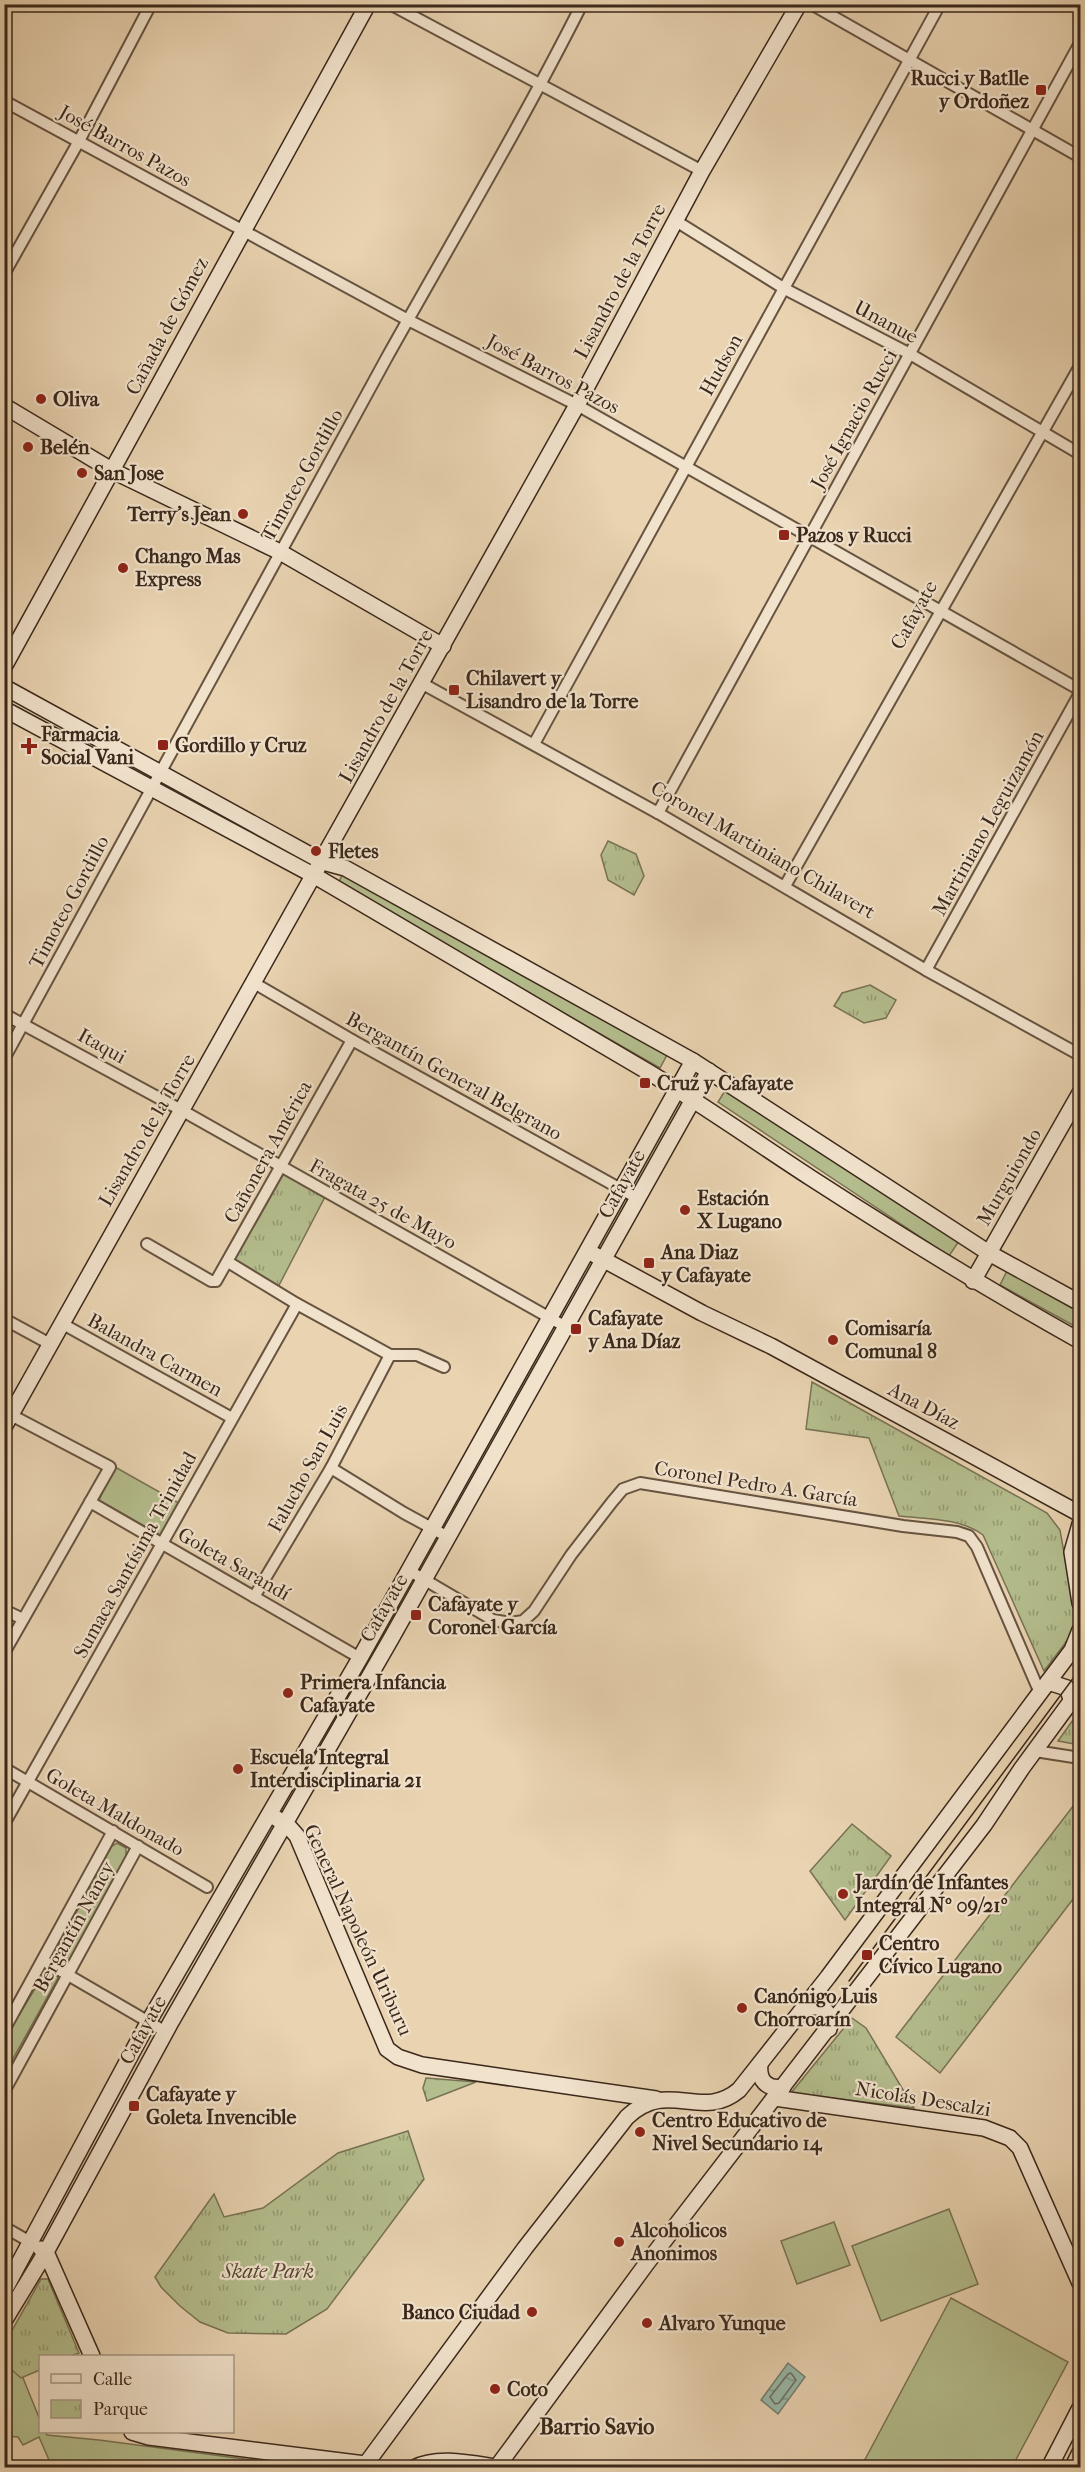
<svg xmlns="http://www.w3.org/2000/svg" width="1085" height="2472" font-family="'IM FELL French Canon',serif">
<defs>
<pattern id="park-tufts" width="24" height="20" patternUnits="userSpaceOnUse" patternTransform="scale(1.5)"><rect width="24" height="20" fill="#b4bd8d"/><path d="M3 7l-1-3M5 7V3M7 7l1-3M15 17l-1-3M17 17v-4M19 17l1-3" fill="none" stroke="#949a72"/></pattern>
<pattern id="water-ripples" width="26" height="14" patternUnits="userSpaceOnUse" patternTransform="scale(1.5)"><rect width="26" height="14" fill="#98b8a8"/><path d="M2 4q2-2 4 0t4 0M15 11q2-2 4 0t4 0" fill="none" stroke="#7d9688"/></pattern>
</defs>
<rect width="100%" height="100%" fill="#e9d3b1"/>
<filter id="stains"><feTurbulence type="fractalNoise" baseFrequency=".00333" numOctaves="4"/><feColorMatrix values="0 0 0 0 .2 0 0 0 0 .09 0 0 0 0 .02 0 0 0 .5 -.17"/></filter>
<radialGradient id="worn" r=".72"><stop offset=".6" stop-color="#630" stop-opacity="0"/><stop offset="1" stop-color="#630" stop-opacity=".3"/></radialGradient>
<!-- green -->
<g fill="#b4bd8d" stroke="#787254" stroke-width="1.5">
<path d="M343,873l325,180 -8,15 -322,-184z"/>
<path d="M726,1089l233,152 -10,15 -231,-154z"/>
<path d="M1007,1271l73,41v17l-80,-44z"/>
<path d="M115,1467l64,36 -17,33 -63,-36z"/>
<path d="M117,1843l9,5v10l-53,100 -10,5 -8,-7 1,-6 56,-104z"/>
<path d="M49,1970l8,3 1,5 -53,95 -1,-33 41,-68z"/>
<path d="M949,2209l29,75 -97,37 -29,-75z"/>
<path d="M834,2222l16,43 -53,19 -16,-43z"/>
<path d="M951,2298l117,64 -56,105h-151z"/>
<path d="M4,2363l19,15 17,42v12h5l2,3 52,5 207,27h-254l-13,-30 -16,8 -5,-8 -13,-1z"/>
</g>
<!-- park -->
<g fill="url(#park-tufts)" stroke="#787254" stroke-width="1.5">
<path d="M608,841l28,13 8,22 -10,19 -26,-15 -7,-25z"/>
<path d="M870,985l26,15 -10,18 -22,5 -30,-17 8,-13z"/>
<path d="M279,1166l48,27 -51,98 -48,-29z"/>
<path d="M812,1382l235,131 13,17 16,90 -3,13 -29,38 -61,-136c-22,-17 -57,-16 -84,-19l-30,-78 -63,-9z"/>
<path d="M1080,1710v35l-22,-4z"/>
<path d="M1077,1801h3v89l-140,183 -44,-36z"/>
<path d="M852,1824l39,32 -46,64 -35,-49z"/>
<path d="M852,2018l14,10 48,80 -123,-15z"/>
<path d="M426,2078l50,4 -49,19 -4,-13z"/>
<path d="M408,2131l16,48 -97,130 -41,25 -58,-1 -28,-11 -20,-16 -19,-19 -6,-10 59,-83 10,23 39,-9 75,-55z"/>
<path d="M41,2279h7l31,74 -9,3h-30v14l-19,8 -16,-14v-21z"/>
</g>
<!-- water -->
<path fill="url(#water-ripples)" stroke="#737e70" stroke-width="1.5" d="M788,2363l17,14 -27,37 -17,-14z"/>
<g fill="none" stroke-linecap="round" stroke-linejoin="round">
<!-- shore -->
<path stroke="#6a7062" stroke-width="1.5" d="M791,2373l5,7 -17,23 -4,1 -5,-7 18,-23z"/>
<!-- street casing -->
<g stroke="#665340" stroke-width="14">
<g id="street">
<path d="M390,4l312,167"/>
<path d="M811,4l269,153"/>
<path d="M4,101l404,219 169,85 503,285"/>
<path d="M676,221l109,68 125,65 170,100"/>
<path d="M4,274l75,-133 72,-137"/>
<path d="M423,684l235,129 268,157 154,85"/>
<path d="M534,744l406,-740"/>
<path d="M658,813l422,-770"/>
<path d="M785,886l295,-520"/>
<path d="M926,970l154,-277"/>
<path d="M254,983l98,57 285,158"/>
<path d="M4,1014l179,97 383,216"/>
<path d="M4,1059c126,-234 254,-467 382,-700 66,-118 135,-234 196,-355"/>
<path d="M147,1244l64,37h5l136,-241"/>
<path d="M228,1262l69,42 93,51h27l27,12"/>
<path d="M4,1319l46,25"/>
<path d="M61,1323l171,95"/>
<path d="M331,1468l73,45 44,24"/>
<path d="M90,1502l270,156"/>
<path d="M408,1570l85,50 18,3 12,-2 11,-10 37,-56 41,-53 11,-13 17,-6 263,43 54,6 12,4 8,11 63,146"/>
<path d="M254,1597l77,-129 59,-113"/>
<path d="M4,1610l19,9"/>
<path d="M4,1653l106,-186 -99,-52"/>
<path d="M1035,1751l45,7"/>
<path d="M4,1768l203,119"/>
<path d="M4,1824l293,-520"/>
<path d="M44,1961l122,71"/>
<path d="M4,2030l109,-199"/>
<path d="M4,2087l2,1 132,-242"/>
<path d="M4,2227l28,16"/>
</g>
</g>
<!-- secondary casing -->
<g stroke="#3b281b" stroke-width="18">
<g id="secondary">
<path d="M4,406l109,65 167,81 163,94"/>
<path d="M4,667l364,-663"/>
<path d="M4,687l319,175 22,6 348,193 296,192 91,50"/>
<path d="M4,709l311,167 335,197c55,33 107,70 161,105 88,57 178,112 269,163"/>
<path d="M595,1255l107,58 69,33 309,168"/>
<path d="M973,1281l107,-188"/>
<path d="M4,1427l573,-1022 125,-234 97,-167"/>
<path d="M1080,1524l-8,28 8,51"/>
<path d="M1048,1682l19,6 5,13"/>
<path d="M276,1818l14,10 7,8 90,213 11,8 24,8 234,34"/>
<path d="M804,2010l6,-4 13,2 6,7v14"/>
<path d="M760,2064c-2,16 7,26 23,23"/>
<path d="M775,2098l209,30 26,10 10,10 60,135"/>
<path d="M41,2249l5,3 46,104"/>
<path d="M4,2291l145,-270 211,-363 333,-597"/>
<path d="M4,2321l42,-69 125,-230 221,-385 317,-566"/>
<path d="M132,2432l17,5 216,27"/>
<path d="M497,2467l150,-204 337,-438 38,-57 58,-79"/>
<path d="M363,2468l162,-220 102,-131c41,-39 74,5 112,-27l89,-113 220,-295 24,-32 8,-20"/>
<path d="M414,2468c24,-13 60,-4 87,0"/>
<path d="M1049,2468l31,-60"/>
</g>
</g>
<!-- street -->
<use href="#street" stroke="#f1e2cc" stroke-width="10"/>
<!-- secondary -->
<use href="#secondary" stroke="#f1e2cc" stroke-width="15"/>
<!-- tram -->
<g stroke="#3b281b" stroke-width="1.5">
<path d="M849,1981l231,-312"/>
<path d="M1063,2468l17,-34"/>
</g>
</g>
<!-- markers -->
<g fill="#8f2418" stroke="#f1e2cc" stroke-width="2">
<rect x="1035" y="84" width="12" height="12" rx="3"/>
<circle cx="41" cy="399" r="6"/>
<circle cx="28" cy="447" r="6"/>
<circle cx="82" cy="473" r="6"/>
<circle cx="243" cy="514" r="6"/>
<rect x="778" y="529" width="12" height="12" rx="3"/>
<circle cx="123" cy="568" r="6"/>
<rect x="448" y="684" width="12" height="12" rx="3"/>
<rect x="157" y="739" width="12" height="12" rx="3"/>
<path d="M26 737h6v6h6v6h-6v6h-6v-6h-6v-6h6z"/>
<circle cx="316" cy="851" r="6"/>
<rect x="639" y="1077" width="12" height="12" rx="3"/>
<circle cx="685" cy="1210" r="6"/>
<rect x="643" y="1257" width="12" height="12" rx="3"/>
<rect x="570" y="1323" width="12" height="12" rx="3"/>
<circle cx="833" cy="1340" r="6"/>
<rect x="410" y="1609" width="12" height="12" rx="3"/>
<circle cx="288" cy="1693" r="6"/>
<circle cx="238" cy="1769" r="6"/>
<circle cx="843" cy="1894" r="6"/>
<rect x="861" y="1949" width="12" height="12" rx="3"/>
<circle cx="742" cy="2008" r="6"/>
<rect x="128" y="2100" width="12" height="12" rx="3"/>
<circle cx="640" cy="2132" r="6"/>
<circle cx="619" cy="2242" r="6"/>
<circle cx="532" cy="2312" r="6"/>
<circle cx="647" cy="2323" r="6"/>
<circle cx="495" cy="2389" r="6"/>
</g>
<g text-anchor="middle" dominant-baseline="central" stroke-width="4.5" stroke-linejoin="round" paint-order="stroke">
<!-- poi labels -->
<g font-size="20" font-weight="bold" fill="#3b281b" stroke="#f1e2cc" text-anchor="start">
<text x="1029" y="78" text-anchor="end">Rucci y Batlle<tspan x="1029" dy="23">y Ordoñez</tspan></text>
<text x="53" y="399">Oliva</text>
<text x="40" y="447">Belén</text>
<text x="94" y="473">San Jose</text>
<text x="231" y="514" text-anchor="end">Terry's Jean</text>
<text x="796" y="535">Pazos y Rucci</text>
<text x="135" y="556">Chango Mas<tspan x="135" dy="23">Express</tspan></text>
<text x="466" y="678">Chilavert y<tspan x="466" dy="23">Lisandro de la Torre</tspan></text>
<text x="41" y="734">Farmacia<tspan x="41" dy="23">Social Vani</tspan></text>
<text x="175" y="745">Gordillo y Cruz</text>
<text x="328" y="851">Fletes</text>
<text x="657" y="1083">Cruz y Cafayate</text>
<text x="697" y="1198">Estación<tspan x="697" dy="23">X Lugano</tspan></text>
<text x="661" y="1252">Ana Diaz<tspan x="661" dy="23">y Cafayate</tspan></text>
<text x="588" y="1318">Cafayate<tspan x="588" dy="23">y Ana Díaz</tspan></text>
<text x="845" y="1328">Comisaría<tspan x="845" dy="23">Comunal 8</tspan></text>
<text x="428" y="1604">Cafayate y<tspan x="428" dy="23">Coronel García</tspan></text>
<text x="300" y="1682">Primera Infancia<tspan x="300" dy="23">Cafayate</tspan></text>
<text x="250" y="1757">Escuela Integral<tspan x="250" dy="23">Interdisciplinaria 21</tspan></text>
<text x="855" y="1882">Jardín de Infantes<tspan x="855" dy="23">Integral Nº 09/21º</tspan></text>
<text x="879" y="1943">Centro<tspan x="879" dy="23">Cívico Lugano</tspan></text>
<text x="754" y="1996">Canónigo Luis<tspan x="754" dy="23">Chorroarín</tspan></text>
<text x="146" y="2094">Cafayate y<tspan x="146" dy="23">Goleta Invencible</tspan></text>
<text x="652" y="2120">Centro Educativo de<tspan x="652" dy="23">Nivel Secundario 14</tspan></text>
<text x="631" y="2230">Alcoholicos<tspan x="631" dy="23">Anonimos</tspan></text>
<text x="520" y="2312" text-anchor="end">Banco Ciudad</text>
<text x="659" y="2323">Alvaro Yunque</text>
<text x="507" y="2389">Coto</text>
</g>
<!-- street labels -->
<g font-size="20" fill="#3b281b" stroke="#f1e2cc">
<text transform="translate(125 146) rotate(29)">José Barros Pazos</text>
<text transform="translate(620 281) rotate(-62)">Lisandro de la Torre</text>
<text transform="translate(886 322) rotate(28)">Unanue</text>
<text transform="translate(167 326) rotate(-62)">Cañada de Gómez</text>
<text transform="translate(721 365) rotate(-61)">Hudson</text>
<text transform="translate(553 374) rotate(28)">José Barros Pazos</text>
<text transform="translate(854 419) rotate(-61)">José Ignacio Rucci</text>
<text transform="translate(302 475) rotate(-61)">Timoteo Gordillo</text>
<text transform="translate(914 615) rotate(-61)">Cafayate</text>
<text transform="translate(386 706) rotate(-61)">Lisandro de la Torre</text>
<text transform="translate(988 823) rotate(-61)">Martiniano Leguizamón</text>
<text transform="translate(763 850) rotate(30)">Coronel Martiniano Chilavert</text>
<text transform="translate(69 902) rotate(-62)">Timoteo Gordillo</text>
<text transform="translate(102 1046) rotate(29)">Itaqui</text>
<text transform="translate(454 1076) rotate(29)">Bergantín General Belgrano</text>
<text transform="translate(147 1130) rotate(-60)">Lisandro de la Torre</text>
<text transform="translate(268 1152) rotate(-61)">Cañonera América</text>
<text transform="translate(1009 1177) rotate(-60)">Murguiondo</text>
<text transform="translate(622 1184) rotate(-61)">Cafayate</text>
<text transform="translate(383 1204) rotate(29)">Fragata 25 de Mayo</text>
<text transform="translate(155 1355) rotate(29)">Balandra Carmen</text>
<text transform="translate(924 1406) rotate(28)">Ana Díaz</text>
<text transform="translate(308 1468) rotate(-61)">Falucho San Luis</text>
<text transform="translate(756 1484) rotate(9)">Coronel Pedro A. García</text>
<text transform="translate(135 1555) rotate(-61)">Sumaca Santísima Trinidad</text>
<text transform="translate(234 1564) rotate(30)">Goleta Sarandí</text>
<text transform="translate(384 1608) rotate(-60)">Cafayate</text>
<text transform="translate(115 1812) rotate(30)">Goleta Maldonado</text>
<text transform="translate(74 1927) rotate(-61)">Bergantín Nancy</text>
<text transform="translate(358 1930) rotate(65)">General Napoleón Uriburu</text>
<text transform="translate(143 2030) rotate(-61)">Cafayate</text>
<text transform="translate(923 2099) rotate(9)">Nicolás Descalzi</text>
</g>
<!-- park labels -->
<g font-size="20" font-style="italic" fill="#534632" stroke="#f1e2cc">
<text x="268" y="2271">Skate Park</text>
</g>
<!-- quarter labels -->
<g font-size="22" font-weight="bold" fill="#3b281b" stroke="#f1e2cc">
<text x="597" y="2427">Barrio Savio</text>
</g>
</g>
<!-- margin -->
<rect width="1085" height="2472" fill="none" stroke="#e9d3b1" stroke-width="24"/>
<rect x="6" y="6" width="1073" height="2460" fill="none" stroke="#3b281b" stroke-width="3"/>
<rect x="12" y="12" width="1061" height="2448" fill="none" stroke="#3b281b" stroke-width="1.5"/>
<!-- legend -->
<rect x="39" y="2355" width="195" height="78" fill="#f1e2cc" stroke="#a89885" stroke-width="1.5"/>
<rect x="51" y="2374" width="30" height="9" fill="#f1e2cc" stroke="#a89885" stroke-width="1.5"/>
<text x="93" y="2385" font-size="18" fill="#3b281b">Calle</text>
<rect x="51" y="2400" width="30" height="18" fill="url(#park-tufts)" stroke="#a89885" stroke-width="1.5"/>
<text x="93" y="2415" font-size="18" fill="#3b281b">Parque</text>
<rect width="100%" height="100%" filter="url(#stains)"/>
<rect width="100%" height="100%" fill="url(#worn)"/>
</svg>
